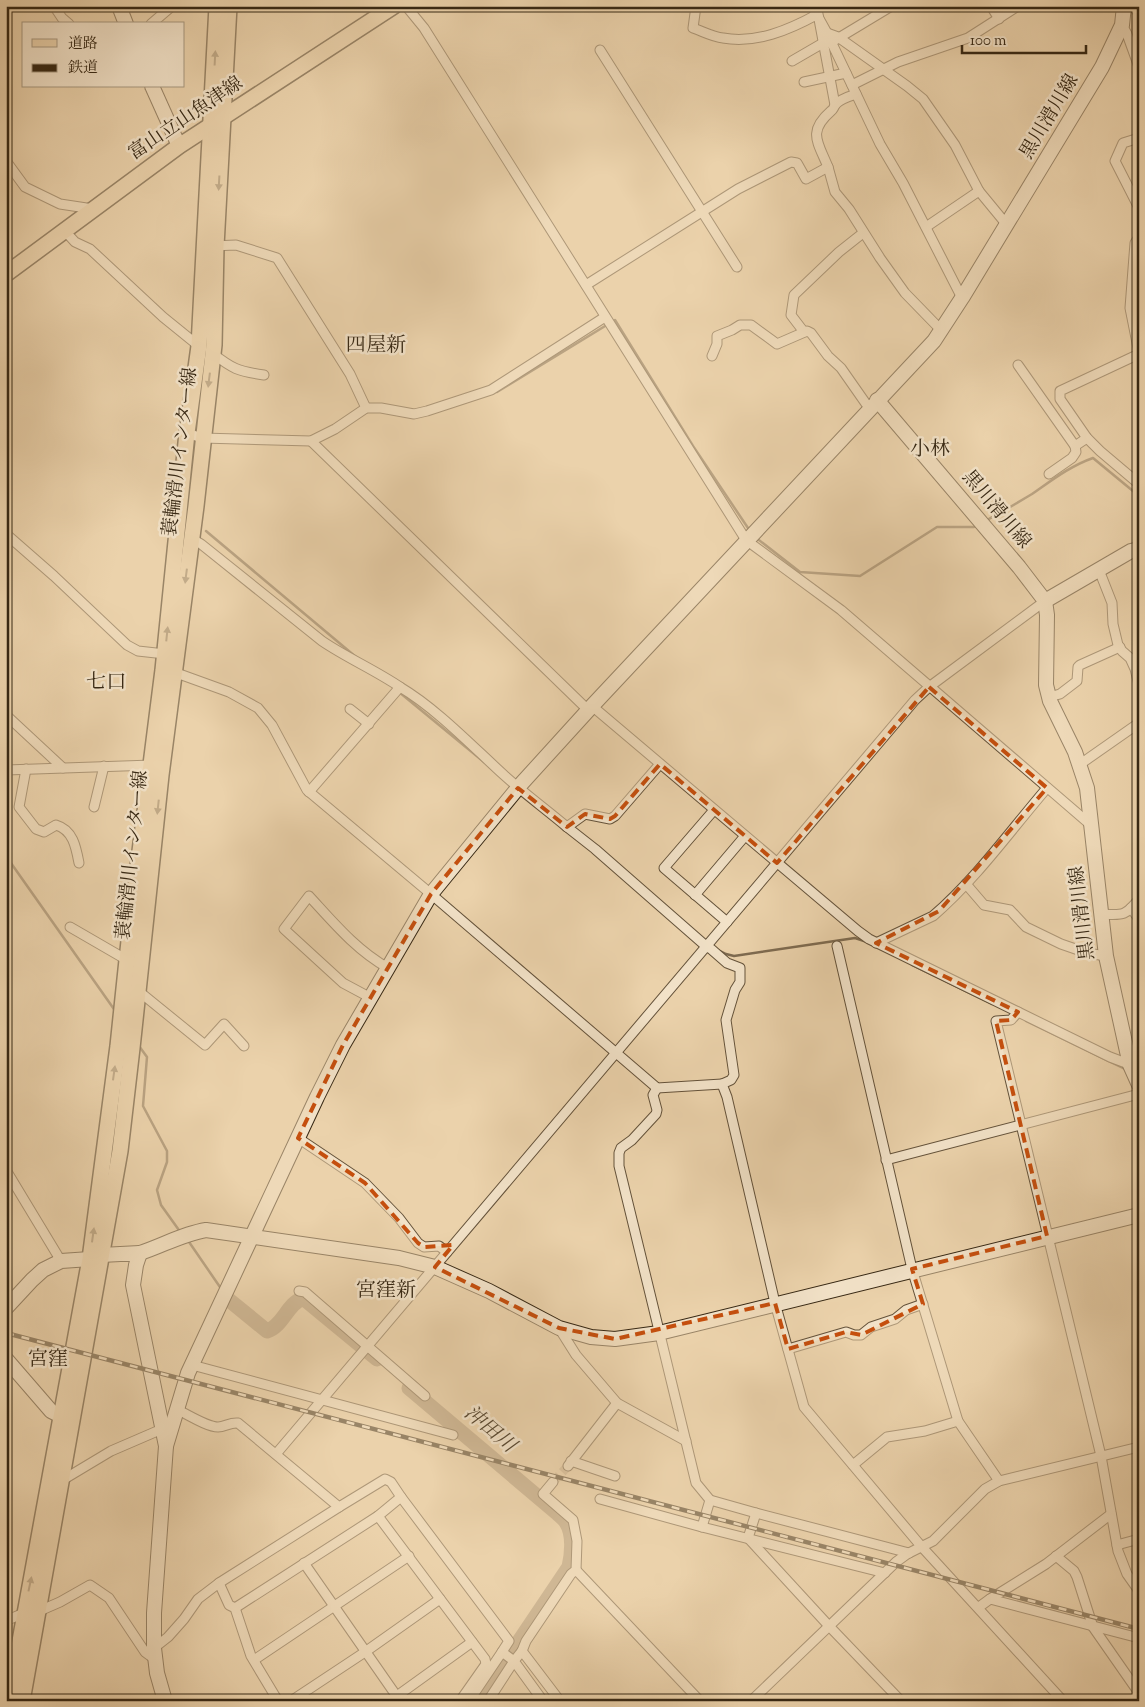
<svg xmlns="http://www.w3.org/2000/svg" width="1145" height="1707" font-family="'Sorts Mill Goudy','Noto Serif JP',serif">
<rect width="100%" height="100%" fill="#ebd2ab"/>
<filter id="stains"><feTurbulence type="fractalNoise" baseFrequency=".004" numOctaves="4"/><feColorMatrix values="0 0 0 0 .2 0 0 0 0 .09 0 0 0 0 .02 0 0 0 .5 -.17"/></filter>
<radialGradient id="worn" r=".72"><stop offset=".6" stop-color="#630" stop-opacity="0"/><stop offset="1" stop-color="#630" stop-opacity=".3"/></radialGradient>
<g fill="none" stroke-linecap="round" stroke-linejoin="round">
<!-- stream -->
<g stroke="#7e6b50" stroke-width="2.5">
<path d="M497,392l118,-72 78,126 57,85"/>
<path d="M987,520c15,-8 30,-17 45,-26 19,-13 38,-28 61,-36l46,38"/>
<path d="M206,531l150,126"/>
<path d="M755,537l45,35 60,4 77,-49h37l4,-2"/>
<path d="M399,692l85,70"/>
<path d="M6,856l110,156"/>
<path d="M718,950l8,4 8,2 121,-18 12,4"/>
<path d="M912,965l80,39"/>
<path d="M1026,1021l101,49"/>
<path d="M139,1046l8,11 -4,49 24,45v11l-10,28 4,15 20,28"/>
<path d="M187,1239l35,51"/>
</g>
<!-- river -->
<g stroke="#ae9878" stroke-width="15">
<path d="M229,1300l38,31c16,-5 20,-27 36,-33l74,61"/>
<path d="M409,1388l148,125c3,3 7,6 9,9 8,12 6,32 3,45l-90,134"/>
</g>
<!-- street-tunnel -->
<path stroke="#c7b08d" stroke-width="9" stroke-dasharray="9 4.5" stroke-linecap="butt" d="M553,1482l15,-16"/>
<!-- street casing -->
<g stroke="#64523a" stroke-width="11">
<g id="street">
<path d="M54,6l8,12 7,6"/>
<path d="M406,6l18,22 322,512 95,70 251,216"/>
<path d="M696,6l-3,22c9,3 20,9 30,10 33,6 66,-8 95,-24l17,91"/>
<path d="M812,6l15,27 53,111 23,39 59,115"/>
<path d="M991,6l8,13"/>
<path d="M1133,6l6,8"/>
<path d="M151,24l21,-18"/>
<path d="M1122,25l5,9 12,33"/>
<path d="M827,33l11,4 69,49 16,13 32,46 24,46 -53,36"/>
<path d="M600,50l137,217"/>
<path d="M792,61l31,-18 9,-1 58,-35"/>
<path d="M804,82l42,-9"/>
<path d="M852,85l46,-23 70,-24 50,-32"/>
<path d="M1139,138l-16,5 -8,18 24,47"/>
<path d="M6,161l19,26 35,17 33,5"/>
<path d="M828,167l7,25 14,17 31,49 25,35 36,37"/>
<path d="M979,191l28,34"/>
<path d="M64,230l11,12 15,7 73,68 37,30"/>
<path d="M1139,237l-4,6 -5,65 9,45"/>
<path d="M212,246l24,-1 41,13 73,116 16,34"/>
<path d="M586,285l152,-96 53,-27 6,1 9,16 22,-12c-10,-25 -21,-35 3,-56 2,-1 3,-4 4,-6 4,-6 15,-9 21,-11"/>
<path d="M804,332l-13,-17 3,-20 45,-43 24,-19"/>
<path d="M212,353c21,16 25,18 52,22"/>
<path d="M1139,354l-79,37v8l27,39 13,13 39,33"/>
<path d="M712,356l5,-12v-8l15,-6 8,-5h11l26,19 30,-13 4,2 17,23 13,12 28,40"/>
<path d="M1018,365l57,81"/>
<path d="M187,433l15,5 109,3 24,-12 31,-21h15l33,6 13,-3 64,-21 114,-73"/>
<path d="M311,441l277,269"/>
<path d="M1049,474l23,-16 4,-6 -1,-6 12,-8"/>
<path d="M6,534l48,42 73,69 11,6 27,3"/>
<path d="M191,538l10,6 121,97c25,17 53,29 78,46l-91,105"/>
<path d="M1099,570l13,33 1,21 5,21 4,6 8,7 5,11 4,16"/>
<path d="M171,671l58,21 29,16 14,17 35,65 124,104 226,194 65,-4 5,13 48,206 29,104 117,139 142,155"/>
<path d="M400,687c37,22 73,60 105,89 20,18 42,34 62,51l18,-13 25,5 5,-3 45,-52"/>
<path d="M1049,697l11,-3 17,-13 1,-14 2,-2 40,-18"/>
<path d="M592,706l266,225 11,8 241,118 29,11"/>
<path d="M350,709l19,15"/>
<path d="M6,715l57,53"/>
<path d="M1079,765l60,-42"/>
<path d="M26,769l-7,38 17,22 8,3 12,-7c17,5 20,22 23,38"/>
<path d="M6,770l146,-5"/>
<path d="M94,807l10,-41"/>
<path d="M714,810l-50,58 63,54"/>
<path d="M567,827l28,22 112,98 4,2 16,14 13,5v14l-5,8 -9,30 8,55 -3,5 -9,4"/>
<path d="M966,884l18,21 26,5 16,17 35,17 26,9 19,3"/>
<path d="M695,895l50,-59"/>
<path d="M1131,908l8,11"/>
<path d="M1101,914c21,1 24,3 38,-15"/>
<path d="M70,927l57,33"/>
<path d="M876,943l57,-27c43,-37 77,-85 114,-128"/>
<path d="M837,946l75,323 46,152 41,60"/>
<path d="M136,989l69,56 19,-21 20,22"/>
<path d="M371,998l-28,-15 -59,-54 25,-33c24,26 47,54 79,72"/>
<path d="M1018,1012l-7,8 -15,1 105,435 17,95 9,23 12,17"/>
<path d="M657,1088l-4,7 4,15 -1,4 -24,26 -11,8 -2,5v13l77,317 14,17 46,13 -8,25"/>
<path d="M298,1138l67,45 34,35 19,25 6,4 15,-1 8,6"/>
<path d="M886,1160l253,-66"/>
<path d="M6,1170l55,91"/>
<path d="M299,1291l6,1 120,104"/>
<path d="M559,1328l17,27 41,48 69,38"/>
<path d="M788,1349l58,-17 8,3h7l10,-8 24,-8 11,-9 17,-6"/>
<path d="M192,1365l261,70"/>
<path d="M176,1409c11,5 31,18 42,18 7,0 12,-5 20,-4l101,84 46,-28 6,3 10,15 -23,19 -143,92"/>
<path d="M276,1454l639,-754 14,-13 116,-86"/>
<path d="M571,1461l44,15"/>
<path d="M853,1465l34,-28 38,-6 33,-10"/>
<path d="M568,1466l49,-63"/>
<path d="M61,1481l50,-30 51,-22"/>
<path d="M401,1497l108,144 -7,11"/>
<path d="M600,1499l102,28 183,46"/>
<path d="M756,1513l153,40"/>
<path d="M378,1516l107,143 1,5 -26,37"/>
<path d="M702,1527l8,-27"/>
<path d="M749,1539l80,87 72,75"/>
<path d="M1117,1545l22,-6"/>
<path d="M1056,1556l18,15 3,6 16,50 46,66"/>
<path d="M304,1563l96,138"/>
<path d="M576,1570l124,131"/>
<path d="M219,1583l120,-76"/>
<path d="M990,1599l56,-35 65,-50"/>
<path d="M979,1607l11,-8 149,39"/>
<path d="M37,1612l23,-10 30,-17 19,13 36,54 11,8"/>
<path d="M6,1614l4,5 14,-6"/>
<path d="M154,1648l14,-11 16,-18 14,-20 21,-16 10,22 6,3 16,48 27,45"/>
<path d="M522,1651l4,-10 45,-67 5,-4 1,-29 -4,-21 -30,-26 10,-12"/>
<path d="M254,1660l155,-104"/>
<path d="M291,1701l74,-49 75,-53"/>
<path d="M390,1701l82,-59"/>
<path d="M469,1701l33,-49 12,9 -26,40"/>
<path d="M543,1701l-29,-40 8,-10 38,50"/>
<path d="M751,1701l145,-139 11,-8 26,-13 52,-52 14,-8 140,-34"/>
</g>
</g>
<!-- secondary casing -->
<g stroke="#372814" stroke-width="16">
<g id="secondary">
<path d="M119,6l7,18"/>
<path d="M152,86l27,60"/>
<path d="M877,400l142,167 26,34 2,14 -1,70 4,16 25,51 12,36 19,168 24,109 9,20"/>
<path d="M1045,601l86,-50 8,-2"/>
<path d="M140,1253c22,-7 42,-19 66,-23l193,28 36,9 54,24 70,37 32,9 24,2 44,-6 480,-118"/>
<path d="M6,1308l26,-28 11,-10 18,-9 29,-2 11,-4 39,-2 -4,12 -3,20 33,161 -12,167v35l3,25 8,28"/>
<path d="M6,1359l45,52 10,5"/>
<path d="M166,1446l22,-73 129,-276 26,-52 88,-151 91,-111 70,-77 342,-365 28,-43 140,-231 20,-42 2,-19"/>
</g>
</g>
<!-- primary casing -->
<g stroke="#372814" stroke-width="18">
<g id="primary">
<path d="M6,274l173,-128 215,-140"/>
<path d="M9,1701l81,-442 28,-213 13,-124 32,-252 24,-237 12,-87 18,-340"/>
<path d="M22,1701l98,-550 12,-103 29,-273 35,-269 18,-161 2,-99 13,-240"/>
</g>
</g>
<!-- street -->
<use href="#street" stroke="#f2e2c8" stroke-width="9"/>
<!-- secondary -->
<use href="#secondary" stroke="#f2e2c8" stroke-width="14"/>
<!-- primary -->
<use href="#primary" stroke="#ebd2ab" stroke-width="15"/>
<!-- rail casing -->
<g stroke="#372814" stroke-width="4.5">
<path id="rail" d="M6,1333l1133,296"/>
</g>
<!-- rail -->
<use href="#rail" stroke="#f2e2c8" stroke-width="2.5" stroke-dasharray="8" stroke-linecap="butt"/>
</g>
<!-- one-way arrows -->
<defs><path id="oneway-solid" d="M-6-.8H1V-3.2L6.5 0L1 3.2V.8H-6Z" transform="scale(1.25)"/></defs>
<g fill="#917d60">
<use href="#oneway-solid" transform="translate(215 58) rotate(-87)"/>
<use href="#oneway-solid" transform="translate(219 183) rotate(93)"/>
<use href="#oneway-solid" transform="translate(209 380) rotate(97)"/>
<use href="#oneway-solid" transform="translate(186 576) rotate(97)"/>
<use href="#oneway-solid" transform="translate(167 634) rotate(-84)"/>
<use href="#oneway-solid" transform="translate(158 807) rotate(96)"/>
<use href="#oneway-solid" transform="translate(114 1073) rotate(-82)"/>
<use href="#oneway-solid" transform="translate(93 1235) rotate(-82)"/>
<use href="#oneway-solid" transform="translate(30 1584) rotate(-78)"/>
</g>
<!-- marked area -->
<path d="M0 0H1145V1707H0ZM929,687l118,101 -108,123 -63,32 142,69 -7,8 -15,1 51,215 -135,33 11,35 -62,31 -15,-3 -58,17 -13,-46 -160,36 -56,-11 -124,-61 18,-22 -29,2 -6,-4 -53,-60 -67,-45 45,-93 88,-151 87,-106 49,39 18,-13 25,5 5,-3 45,-52 117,99z" fill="#ebd2ab" fill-opacity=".55" fill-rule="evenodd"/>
<path fill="none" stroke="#c54f0e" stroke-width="4" stroke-dasharray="10 6" stroke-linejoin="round" d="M929,687l118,101 -108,123 -63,32 142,69 -7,8 -15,1 51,215 -135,33 11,35 -62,31 -15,-3 -58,17 -13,-46 -160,36 -56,-11 -124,-61 18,-22 -29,2 -6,-4 -53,-60 -67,-45 45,-93 88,-151 87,-106 49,39 18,-13 25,5 5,-3 45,-52 117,99z"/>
<g text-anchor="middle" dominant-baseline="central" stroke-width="5" stroke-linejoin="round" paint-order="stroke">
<!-- street labels -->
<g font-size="19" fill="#372814" stroke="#f2e2c8">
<text transform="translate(1050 117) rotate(-59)">黒川滑川線</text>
<text transform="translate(186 119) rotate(-34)">富山立山魚津線</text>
<text transform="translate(181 452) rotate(-83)">蓑輪滑川インター線</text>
<text transform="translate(996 510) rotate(50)">黒川滑川線</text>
<text transform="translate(133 855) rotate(-84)">蓑輪滑川インター線</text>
<text transform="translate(1083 913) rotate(-97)">黒川滑川線</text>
</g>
<!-- neighbourhood labels -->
<g font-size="20" fill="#372814" stroke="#f2e2c8">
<text x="376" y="346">四屋新</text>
<text x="930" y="450">小林</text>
<text x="106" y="683">七口</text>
<text x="386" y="1291">宮窪新</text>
<text x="48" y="1360">宮窪</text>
</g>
<!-- water labels -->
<g font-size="20" font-style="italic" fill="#5b4a32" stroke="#f2e2c8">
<text transform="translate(489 1430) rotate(40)">沖田川</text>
</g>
</g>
<!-- margin -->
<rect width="1145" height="1707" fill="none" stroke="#ebd2ab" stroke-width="25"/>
<rect x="8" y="8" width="1130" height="1692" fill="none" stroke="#372814" stroke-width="2.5"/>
<rect x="12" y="12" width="1120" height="1682" fill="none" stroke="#372814"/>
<!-- legend -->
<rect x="22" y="22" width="162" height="65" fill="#f2e2c8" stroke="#a79880"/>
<rect x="32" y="39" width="25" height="8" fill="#ebd2ab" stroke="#a79880"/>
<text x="68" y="48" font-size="15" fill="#372814">道路</text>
<rect x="32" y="64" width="25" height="8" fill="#372814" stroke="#a79880"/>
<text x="68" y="72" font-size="15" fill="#372814">鉄道</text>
<!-- scale -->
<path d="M962 45v8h124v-8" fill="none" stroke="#372814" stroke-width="2.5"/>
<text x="970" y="45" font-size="15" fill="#372814" stroke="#f2e2c8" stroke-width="4" paint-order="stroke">100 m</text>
<rect width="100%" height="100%" filter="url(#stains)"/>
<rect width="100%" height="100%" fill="url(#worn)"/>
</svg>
